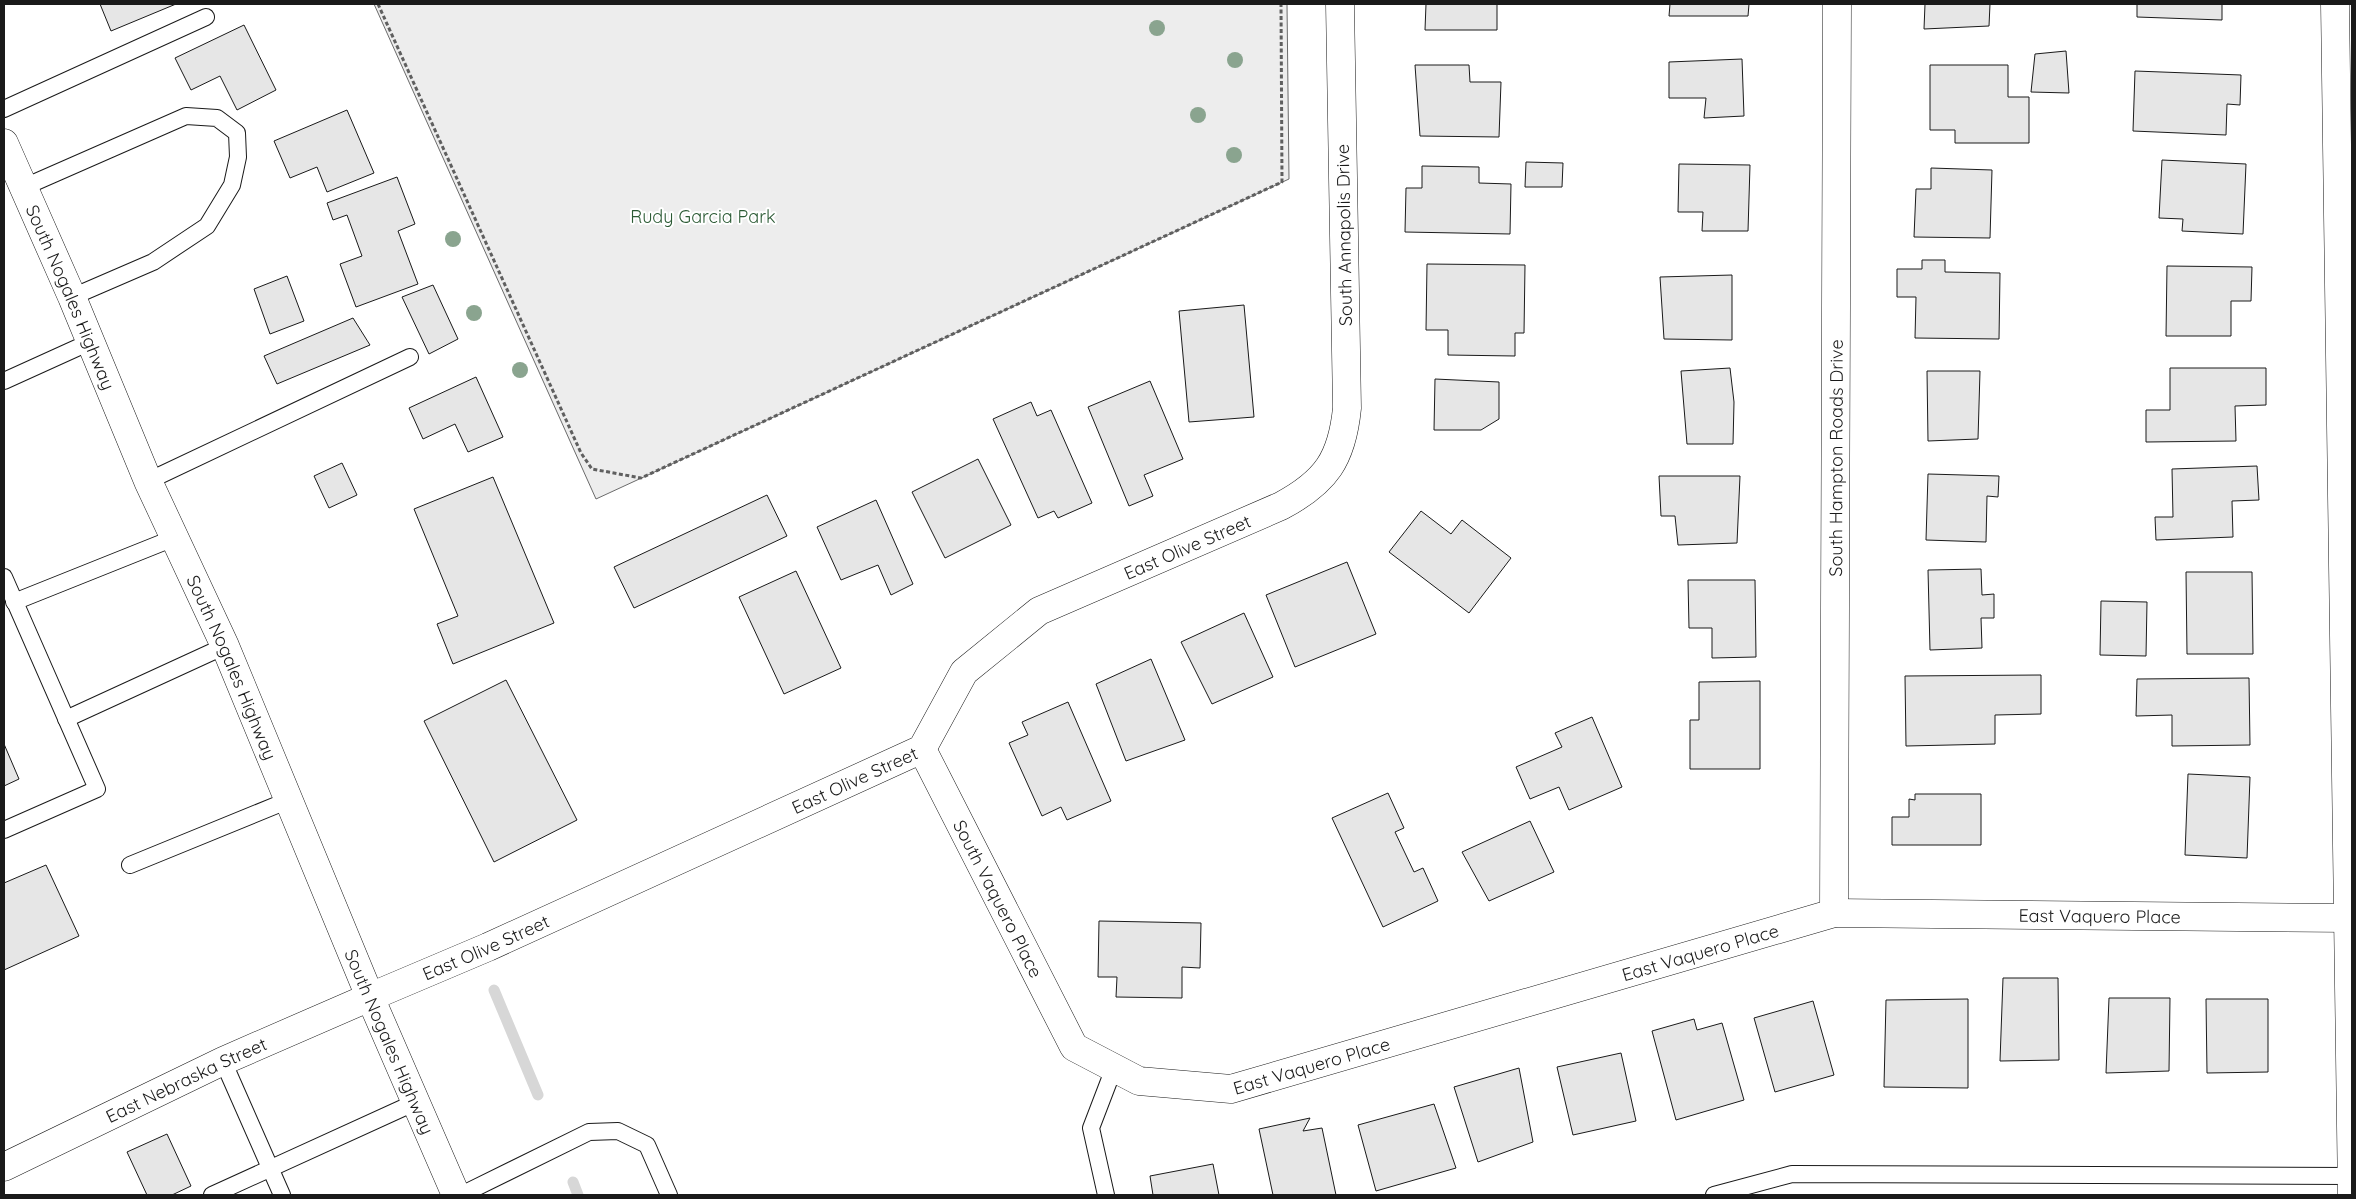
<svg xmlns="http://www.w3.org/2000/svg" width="2356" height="1199" font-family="Quicksand,sans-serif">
<rect width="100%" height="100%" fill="#fff"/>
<!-- green -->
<path fill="#ededed" stroke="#6a6a6a" d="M374,4h913l2,175 -693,320z"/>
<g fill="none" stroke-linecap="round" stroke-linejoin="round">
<!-- stream -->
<g stroke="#d7d7d7" stroke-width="11">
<path d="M494,990l44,105"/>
<path d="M573,1182l5,13"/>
</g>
</g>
<!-- building -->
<g fill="#e6e6e6" stroke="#1a1a1a">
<path d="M100,4h76l-65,27z"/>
<path d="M1426,4h71v26h-72z"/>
<path d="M1670,4h79l-1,12h-79z"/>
<path d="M1925,4h65l-1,22 -65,3z"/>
<path d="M2137,4h85v16l-85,-3z"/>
<path d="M244,25l32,65 -39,20 -17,-34 -29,14 -16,-32z"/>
<path d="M2066,51l3,42 -38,-1 4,-38z"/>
<path d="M1742,59l2,57 -40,2 2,-20h-37v-36z"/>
<path d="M1415,65h54l1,17h31l-2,55 -79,-1z"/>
<path d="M1930,65h78v32h21v46h-74v-13h-25z"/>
<path d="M2135,71l106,4 -1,30 -13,-1 -1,31 -93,-4z"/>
<path d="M347,110l27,63 -47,19 -10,-25 -27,11 -16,-37z"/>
<path d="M2162,160l84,4 -3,70 -61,-3 1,-12 -24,-1z"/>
<path d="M1526,162l37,1 -1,24h-37z"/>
<path d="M1679,164l71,1 -2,66h-46l1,-19h-25z"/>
<path d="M1422,166l57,1v16l32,1 -1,50 -105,-2 1,-44h16z"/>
<path d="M1931,168l61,2 -2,68 -76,-1 2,-48h15z"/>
<path d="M397,177l18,47 -17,7 20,53 -62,23 -16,-43 22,-8 -15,-41 -14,5 -6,-17z"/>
<path d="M1922,260h23v12l55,1 -1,66 -84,-1 1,-41h-19v-28h25z"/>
<path d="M1427,264l98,1 -1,68h-9v23l-67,-1v-25h-22z"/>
<path d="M2167,266l85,1 -1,34h-20v35h-65z"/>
<path d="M1732,275v65l-68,-1 -4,-62z"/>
<path d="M287,276l17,45 -34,13 -16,-45z"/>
<path d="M433,285l25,54 -29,15 -27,-57z"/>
<path d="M1244,305l10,112 -65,5 -10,-111z"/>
<path d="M353,318l17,27 -93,39 -13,-28z"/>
<path d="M1730,368l4,34 -1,42h-46l-6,-73z"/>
<path d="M2170,368h96v37l-31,1 1,35 -90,1v-32h24z"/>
<path d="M1927,371h53l-2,68 -50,2z"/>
<path d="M476,377l27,60 -35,15 -13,-28 -32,15 -14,-31z"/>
<path d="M1435,379l64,3v37l-18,11h-47z"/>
<path d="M1150,381l33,78 -39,16 9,21 -24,10 -41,-99z"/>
<path d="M1031,402l6,14 14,-6 41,93 -34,15 -4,-7 -16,7 -45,-99z"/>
<path d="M978,459l33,66 -66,33 -33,-66z"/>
<path d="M342,463l15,32 -28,13 -15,-32z"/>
<path d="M2257,466l2,34 -27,1 1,36 -77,3 -1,-23h18l-1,-48z"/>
<path d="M1928,474l71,2 -1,21 -11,-1 -1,46 -60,-2z"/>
<path d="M1659,476h81l-3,67 -59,2 -3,-29h-14z"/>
<path d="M493,477l61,146 -101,41 -16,-40 21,-8 -44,-107z"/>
<path d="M767,495l20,41 -153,72 -20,-41z"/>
<path d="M876,500l37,84 -22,11 -13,-30 -37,15 -24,-53z"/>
<path d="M1421,511l30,23 11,-14 49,38 -42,55 -80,-61z"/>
<path d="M1347,562l29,72 -81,33 -29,-72z"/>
<path d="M1981,569l1,26 12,-1v24h-13l1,30 -52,2 -2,-80z"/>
<path d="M796,571l45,97 -57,26 -45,-97z"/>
<path d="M2186,572h66l1,82h-66z"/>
<path d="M1688,580h67l1,77 -44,1v-30h-23z"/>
<path d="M2101,601l46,1 -1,54 -46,-1z"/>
<path d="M1244,613l29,64 -61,27 -31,-62z"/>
<path d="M1151,659l34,81 -59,21 -30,-77z"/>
<path d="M2041,675v39l-46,1v29l-89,2 -1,-70z"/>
<path d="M2249,678l1,67 -78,1v-31l-36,1 1,-37z"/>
<path d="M506,680l71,140 -83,42 -70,-141z"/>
<path d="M1760,681v88h-70v-49h9v-38z"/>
<path d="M1068,702l43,99 -44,19 -6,-13 -19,9 -33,-73 19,-8 -6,-13z"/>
<path d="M1592,717l30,70 -53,23 -10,-23 -29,12 -14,-32 46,-20 -7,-14z"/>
<path d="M4,744l15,35 -15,7z"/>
<path d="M2188,774l62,3 -3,81 -62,-3z"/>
<path d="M1388,793l16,35 -9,4 19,40 9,-4 15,33 -55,26 -51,-109z"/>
<path d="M1915,794h66v51h-89v-28h17v-18l6,1z"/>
<path d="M1530,821l24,51 -65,29 -27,-49z"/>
<path d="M46,865l33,71 -75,34v-87z"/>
<path d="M1099,921l102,2 -1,45 -18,-1v31l-66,-1 1,-20h-19z"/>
<path d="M2003,978h55l1,82 -59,1z"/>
<path d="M2109,998h61l-1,73 -63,2z"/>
<path d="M1968,999v89l-84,-1 2,-87z"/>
<path d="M2206,999h62v73l-61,1z"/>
<path d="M1813,1001l21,74 -59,17 -21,-74z"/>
<path d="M1694,1019l3,11 25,-7 22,77 -68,20 -24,-89z"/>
<path d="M1621,1053l15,68 -63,14 -16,-68z"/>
<path d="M1519,1068l14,74 -55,20 -24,-75z"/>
<path d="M1434,1104l22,64 -80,23 -18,-66z"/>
<path d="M1310,1118l-7,13 19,-3 14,67h-63l-14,-66z"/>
<path d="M167,1134l24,52 -19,9h-25l-20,-43z"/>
<path d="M1213,1164l6,31h-66l-3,-19z"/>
</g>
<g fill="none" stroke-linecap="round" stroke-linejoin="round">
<!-- service casing -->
<g stroke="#1a1a1a" stroke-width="18">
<g id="service">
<path d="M4,109l202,-92"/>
<path d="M22,188l164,-72 31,2 20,15 1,24 -6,28 -25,41 -54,36 -81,35"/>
<path d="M4,381l86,-39"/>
<path d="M148,481l262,-124"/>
<path d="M4,577l93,212 -93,41"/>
<path d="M14,602l160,-64"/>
<path d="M66,719l159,-73"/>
<path d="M130,865l159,-65"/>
<path d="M223,1061l59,134"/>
<path d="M212,1195l204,-93"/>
<path d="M461,1195l128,-63 29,-1 29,14 22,50"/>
<path d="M1106,1195l-15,-67 23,-60"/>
<path d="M1714,1195l78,-21 560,2"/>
</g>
</g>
<!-- minor casing -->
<g stroke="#1a1a1a" stroke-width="29">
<g id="minor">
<path d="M2335,4l17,1191"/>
<path id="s1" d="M922,749l152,298 65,34 92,8 603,-176 515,5"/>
<path id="s2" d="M1834,913l3,-909"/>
<path id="s3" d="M370,997l118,-50 434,-198 42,-77 75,-61 242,-105c45,-24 61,-47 66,-98l-7,-404"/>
</g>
</g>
<!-- tertiary casing -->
<g stroke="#1a1a1a" stroke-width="29">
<g id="tertiary">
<path id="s4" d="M4,1167l219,-106 147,-64"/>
</g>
</g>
<!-- primary casing -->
<g stroke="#1a1a1a" stroke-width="29">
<g id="primary">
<path id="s5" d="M4,143l68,154 76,184 77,165 145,351 86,198"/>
</g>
</g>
<!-- path -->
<path stroke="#5f5f5f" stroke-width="3" stroke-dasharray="4 2.5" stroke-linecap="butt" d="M378,4l203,449 11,16 49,9 641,-296 -1,-178"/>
<!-- service -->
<use href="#service" stroke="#fff" stroke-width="16"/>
<!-- minor -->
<use href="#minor" stroke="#fff" stroke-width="28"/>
<!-- tertiary -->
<use href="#tertiary" stroke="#fff" stroke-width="28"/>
<!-- primary -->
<use href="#primary" stroke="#fff" stroke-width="28"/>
</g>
<!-- trees -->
<g fill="#8aa48f">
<circle cx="1157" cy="28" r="8"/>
<circle cx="1235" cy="60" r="8"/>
<circle cx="1198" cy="115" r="8"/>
<circle cx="1234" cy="155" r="8"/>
<circle cx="453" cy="239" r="8"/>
<circle cx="474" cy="313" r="8"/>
<circle cx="520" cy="370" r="8"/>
</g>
<g text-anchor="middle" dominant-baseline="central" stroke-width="4" stroke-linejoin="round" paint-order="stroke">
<!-- park labels -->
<g font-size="18" fill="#2b5a34" stroke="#fff">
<text x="703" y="216">Rudy Garcia Park</text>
</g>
<!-- street labels -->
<g font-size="18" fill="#1a1a1a" stroke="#fff">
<text transform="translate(1344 235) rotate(-91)">South Annapolis Drive</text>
<text stroke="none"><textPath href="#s5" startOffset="168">South Nogales Highway</textPath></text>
<text stroke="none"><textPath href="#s2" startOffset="455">South Hampton Roads Drive</textPath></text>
<text stroke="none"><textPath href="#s3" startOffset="951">East Olive Street</textPath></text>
<text stroke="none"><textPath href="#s5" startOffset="572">South Nogales Highway</textPath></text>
<text stroke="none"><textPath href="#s3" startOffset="531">East Olive Street</textPath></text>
<text stroke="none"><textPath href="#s1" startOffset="168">South Vaquero Place</textPath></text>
<text stroke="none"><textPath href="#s1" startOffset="1394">East Vaquero Place</textPath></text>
<text stroke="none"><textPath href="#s3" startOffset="126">East Olive Street</textPath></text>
<text stroke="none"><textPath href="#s1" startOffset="989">East Vaquero Place</textPath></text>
<text stroke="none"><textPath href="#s5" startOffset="978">South Nogales Highway</textPath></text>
<text stroke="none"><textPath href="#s1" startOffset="584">East Vaquero Place</textPath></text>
<text stroke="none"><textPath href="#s4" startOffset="202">East Nebraska Street</textPath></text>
</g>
</g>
<!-- border -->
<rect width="2356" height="1199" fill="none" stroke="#1a1a1a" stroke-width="10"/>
</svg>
